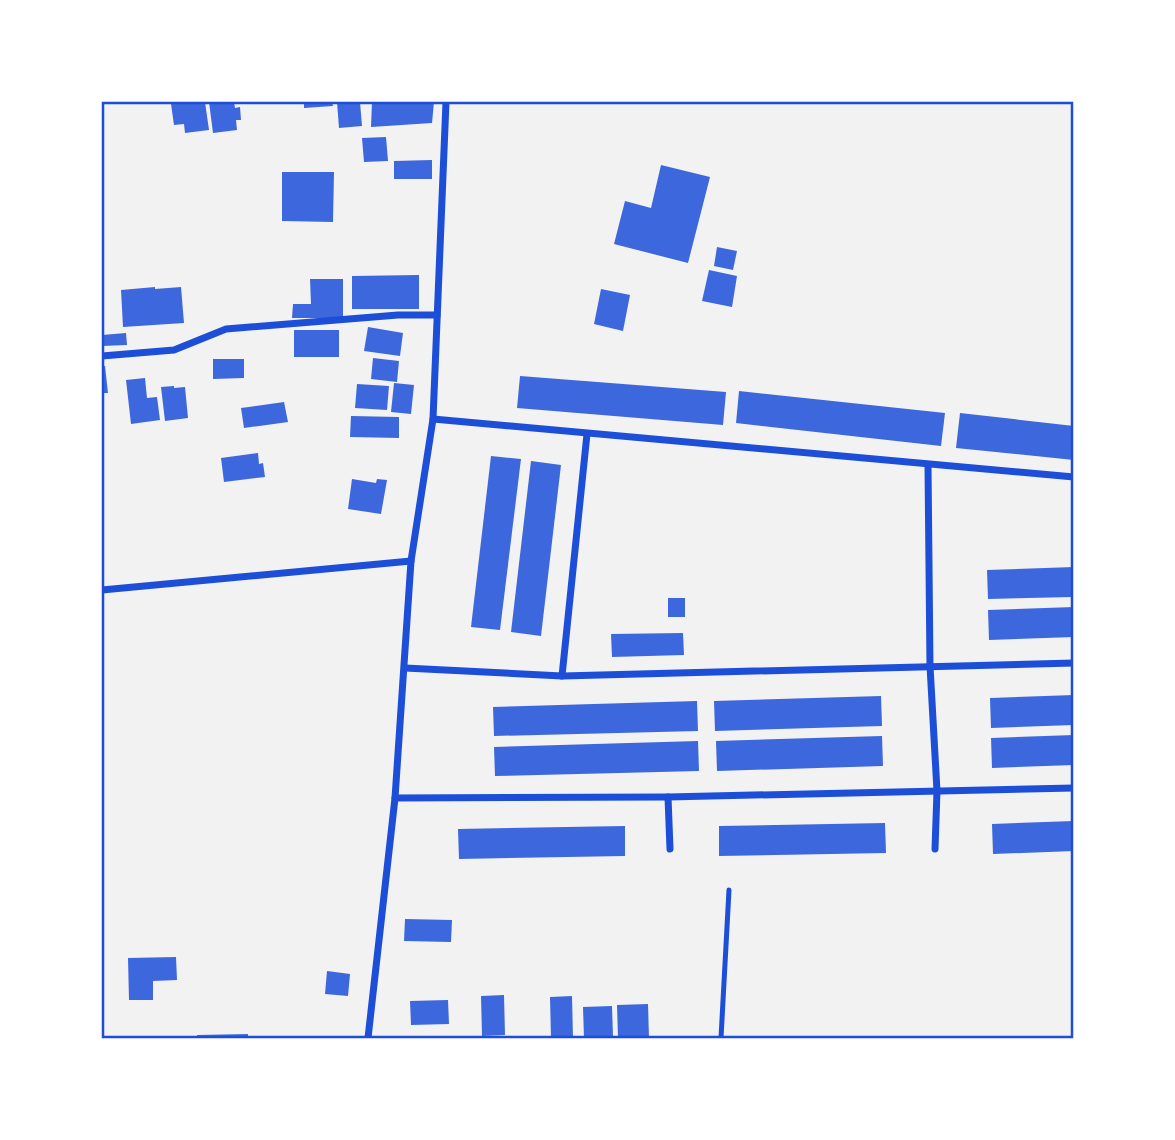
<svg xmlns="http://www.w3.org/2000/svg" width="1175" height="1140" font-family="Karla,sans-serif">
<rect width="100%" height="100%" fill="#f2f2f2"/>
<!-- building -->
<g fill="#3d67dc">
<path d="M181,102h24l4,28 -24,3 -1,-9 -10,1 -3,-21z"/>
<path d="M209,102h25l1,6 5,-1 1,13h-5l1,10 -24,3z"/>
<path d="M304,102h28l1,4 -29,2z"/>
<path d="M337,102h23l2,24 -23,2z"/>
<path d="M372,102h62l-2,21 -61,4z"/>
<path d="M386,137l2,24 -24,1 -2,-24z"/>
<path d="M432,160v19h-38v-18z"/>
<path d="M661,165l49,12 -22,86 -74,-19 11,-43 26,7z"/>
<path d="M282,172h52l-1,50 -51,-1z"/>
<path d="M717,247l20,4 -4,19 -19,-4z"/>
<path d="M709,270l28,6 -5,31 -30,-6z"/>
<path d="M419,275v34h-67v-33z"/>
<path d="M310,279h33v39h-51l1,-14h18z"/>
<path d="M155,287v2l26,-2 3,36 -61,4 -2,-37z"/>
<path d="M601,289l29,6 -7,36 -29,-7z"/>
<path d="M368,327l35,6 -3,23 -36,-5z"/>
<rect x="294" y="330" width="45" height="27"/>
<path d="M126,333l1,12 -25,1v-11z"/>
<path d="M373,358l26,3 -2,21 -26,-3z"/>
<path d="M213,359h31v19l-31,1z"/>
<path d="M102,366h3l3,27h-6z"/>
<path d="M520,376l206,16 -3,33 -206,-17z"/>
<path d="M145,378l2,20 10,-1 3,23 -29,4 -5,-44z"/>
<path d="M394,383l20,2 -3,29 -20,-2z"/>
<path d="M357,384l32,2 -2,24 -32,-2z"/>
<path d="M174,386v2l11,-1 3,31 -23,3 -4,-34z"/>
<path d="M739,391l206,22 -4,33 -205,-23z"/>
<path d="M284,402l4,20 -44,6 -3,-20z"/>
<path d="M960,413l114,13v34l-118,-12z"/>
<path d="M351,416l48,1v21l-49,-1z"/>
<path d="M258,453l1,11 4,-1 2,14 -41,5 -3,-24z"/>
<path d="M491,456l30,3 -21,171 -29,-3z"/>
<path d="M531,461l30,4 -20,171 -30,-4z"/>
<path d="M352,479l24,4 1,-4 10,1 -6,34 -33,-5z"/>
<path d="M1074,567v30l-86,2 -1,-29z"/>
<rect x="668" y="598" width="17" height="19"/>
<path d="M1074,607v30l-85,3 -1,-30z"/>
<path d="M683,633l1,22 -72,2 -1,-23z"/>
<path d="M1074,695v30l-83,3 -1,-30z"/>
<path d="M881,696l1,30 -167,5 -1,-30z"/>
<path d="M697,701l1,30 -204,5 -1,-29z"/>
<path d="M1074,735v30l-82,3 -1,-30z"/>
<path d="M882,736l1,30 -166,5 -1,-30z"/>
<path d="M698,741l1,30 -204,5 -1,-29z"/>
<path d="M1074,821v30l-81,3 -1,-30z"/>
<path d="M885,823l1,30 -167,3v-30z"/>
<path d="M625,826v30l-166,3 -1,-30z"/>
<path d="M405,919l47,1 -1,22 -47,-1z"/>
<path d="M176,957l1,23 -24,1v19h-24l-1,-42z"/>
<path d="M327,971l23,3 -2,22 -23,-2z"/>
<path d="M504,995l1,40 -23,1 -1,-40z"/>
<path d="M572,996l1,42h-22l-1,-41z"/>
<path d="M448,1000l1,24 -38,1 -1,-24z"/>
<path d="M648,1004l1,34h-31l-1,-33z"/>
<path d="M612,1006l1,32h-29l-1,-31z"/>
<path d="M248,1034v4h-51v-3z"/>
</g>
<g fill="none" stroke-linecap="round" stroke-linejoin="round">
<!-- service -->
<path stroke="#1d4ed8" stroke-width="5" d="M721,1038l8,-148"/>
<!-- minor -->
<g stroke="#1d4ed8" stroke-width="7">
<path d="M102,356l72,-6 52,-21 172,-14h39"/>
<path d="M433,419l641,58"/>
<path d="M928,465l2,201 7,125 -2,58"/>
<path d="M102,590l309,-29"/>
<path d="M405,668l157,8 512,-13"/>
<path d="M562,676l25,-242"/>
<path d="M668,797l2,52"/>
<path d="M395,798l273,-1 406,-9"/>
<path d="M368,1038l27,-240 16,-237 22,-142 13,-317"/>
</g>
</g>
<!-- border -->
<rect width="1175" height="1140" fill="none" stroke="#ffffff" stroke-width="206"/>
<rect x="103" y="103" width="969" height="934" fill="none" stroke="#1d4ed8" stroke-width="2.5"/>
</svg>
